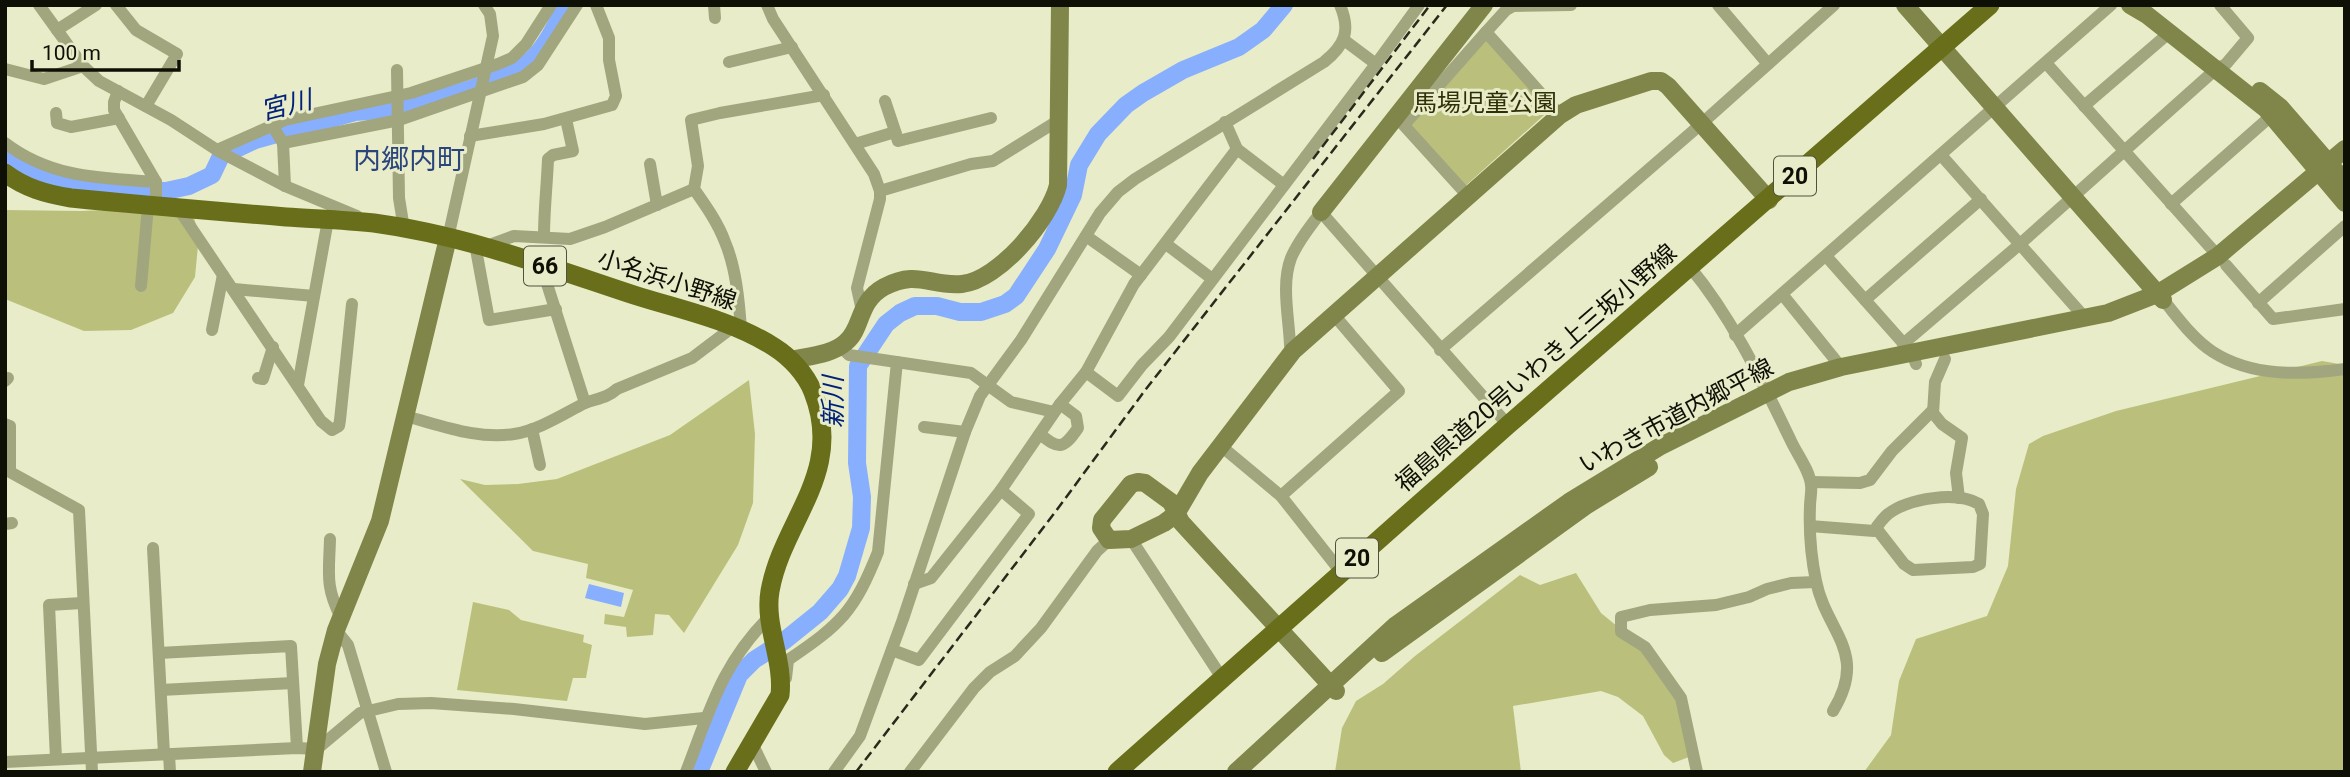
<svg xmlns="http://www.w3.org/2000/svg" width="2350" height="777" font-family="Roboto,'Noto Sans JP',sans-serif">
<rect width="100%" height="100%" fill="#e8ecc8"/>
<!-- green -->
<g fill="#bac07c">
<path d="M1486,32l67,75 -91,82 -58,-64z"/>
<path d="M130,209l62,2 7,24 -4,42 -22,36 -42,17 -47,1 -79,-32v-89l76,1z"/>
<path d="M2322,361l23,4v407h-481l27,-37 8,-54 17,-42 71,-23 21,-50 8,-77 13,-45 14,-8 73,-25z"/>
<path d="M749,380l6,54 -2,69 -15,42 -54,88 -15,-18 -14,-1 -2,21 -26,2 -1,-10 -22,-3 1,-10 19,3 9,-27 -47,-12 2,-14 -55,-13 -73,-72 25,6 33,-1 39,-5 113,-44z"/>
<path d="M1576,573l25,40 39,32 35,47 14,65 -16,6 -9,-8 -21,-39 -25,-19 -17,-6 -88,15 8,66h-186l7,-44 14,-27 27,-17 32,-28 105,-81 20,10z"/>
<path d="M473,602l36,8 12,10 63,15 -1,7 9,3 -6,33h-13l-6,23 -110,-11z"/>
</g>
<!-- water -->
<path fill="#88affd" d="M589,584l35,9 -3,14 -36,-9z"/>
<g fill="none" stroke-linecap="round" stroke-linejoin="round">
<!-- river -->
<g stroke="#88affd" stroke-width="18">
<path d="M5,152l23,16 37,15 33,7 68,1 23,-5 23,-11 9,-19 34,-16 100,-28c47,-2 138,-23 176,-52 15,-13 26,-37 35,-55"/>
<path d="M699,772l40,-97 15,-15 30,-19 36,-29 20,-23 7,-13 14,-48 1,-31 -5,-34 1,-97 28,-42 14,-11 15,-7h22l23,6h21l24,-8 11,-8 31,-47 26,-54 6,-30 19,-31 28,-29 17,-12 40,-23 56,-23 24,-17 21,-25"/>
</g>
<!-- street -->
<g stroke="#a2a67f" stroke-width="12">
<path d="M39,5l44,61 16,15 72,39 49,32 65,34 72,30"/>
<path d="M116,5l20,25 41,24 -31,52"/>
<path d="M714,5l1,13"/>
<path d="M767,5l6,14 101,155 6,17v8l-23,89 5,23"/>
<path d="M1718,5l50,59"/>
<path d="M57,30l39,-25"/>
<path d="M1486,32l20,-22 7,-4 58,-1"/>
<path d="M729,62l63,-15"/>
<path d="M2046,63l172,193"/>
<path d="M1376,64l43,-59"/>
<path d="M5,69l39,10 39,-13"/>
<path d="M397,70l2,128 5,31"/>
<path d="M118,91l-4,11v8l42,72v24"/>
<path d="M885,101l11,33"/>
<path d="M2084,106l85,-73"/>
<path d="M56,113l1,10 14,4 48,-9"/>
<path d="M1400,121l68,75"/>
<path d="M1225,122l12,27 47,36"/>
<path d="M272,125l11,18 2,43"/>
<path d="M1404,125l82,-93 74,83"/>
<path d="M470,136l74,-12 68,-19 4,-9 -7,-36v-22l-13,-33"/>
<path d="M5,143c46,35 95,35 151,39"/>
<path d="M283,143l116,-23 124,-43 15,-12 39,-60"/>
<path d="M855,144l40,-12 3,9 93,-23"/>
<path d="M217,150l68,-30 126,-27 87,-29 14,-6 14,-14 25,-39"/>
<path d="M1941,155l145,164"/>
<path d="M650,164l7,41"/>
<path d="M880,191l91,-27 22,-3 66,-41"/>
<path d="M2171,204l100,-88"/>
<path d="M178,208l143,213 11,9 7,-4 1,-6 12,-116"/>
<path d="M544,236c0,-26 3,-51 4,-77l5,-4 20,-4 -7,-32"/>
<path d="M1086,236l55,39"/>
<path d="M448,238l45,-202 -3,-22 -6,-9"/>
<path d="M475,244l14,76 67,-11"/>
<path d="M1166,244l45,34"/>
<path d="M487,246l27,-10 56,3 35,-12 89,-38"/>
<path d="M1826,256l86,97 4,11"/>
<path d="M2226,265l47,54 72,-10"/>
<path d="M1689,266c43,51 73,115 102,175 6,13 19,30 20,44 1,7 -1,14 -1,21 -1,24 1,51 6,75 10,51 53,71 17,130"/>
<path d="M141,286l7,-80"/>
<path d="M234,289l80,7"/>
<path d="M1782,294l59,73"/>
<path d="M1865,300l116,-101"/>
<path d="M2165,302c14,17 29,38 48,50 39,25 88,23 132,17"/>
<path d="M2258,303l87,-77"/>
<path d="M741,329c-2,-28 -5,-61 -16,-87 -7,-19 -19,-36 -31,-53l4,-23 -7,-46 29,-7 104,-18"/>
<path d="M212,330l11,-55"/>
<path d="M1735,335l376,-330"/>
<path d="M1903,344l117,-100 195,-174 11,-6 22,-26 -28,-33"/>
<path d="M840,346l9,9 122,18 40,29 43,10"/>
<path d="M1440,350l260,-225 134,-120"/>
<path d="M1293,351l-3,-6c-1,-27 -9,-61 1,-87 7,-17 19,-31 30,-46l187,213"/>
<path d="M1945,359l-10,23 -2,31 9,11 20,14 -6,35 3,25"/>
<path d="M1086,372l32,24 24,-31 27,-28 207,-273 -32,-24"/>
<path d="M258,378l5,1 10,-32"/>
<path d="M5,381l3,-3"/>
<path d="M298,385l30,-165"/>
<path d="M585,403c13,-5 22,-5 32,-14l75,-31 41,-31"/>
<path d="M405,416c35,9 73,24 109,18 25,-4 49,-20 71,-31l-44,-138"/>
<path d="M5,424l5,2v46l69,38 13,262"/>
<path d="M924,427l41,5"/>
<path d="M532,429l8,36"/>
<path d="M1040,434c20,17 24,14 38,-6l-2,-12 -16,-12"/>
<path d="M1221,446l60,50 60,76"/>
<path d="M1811,482l49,1 10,-3 22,-29 41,-41"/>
<path d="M1281,496l118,-105 -65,-76"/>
<path d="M5,524l7,-1"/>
<path d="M1810,526l64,5c4,-6 9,-13 14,-17 21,-16 69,-23 91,-10l4,10 -3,50 -7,3 -60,3 -9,-6 -28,-36"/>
<path d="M330,539c-1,35 -5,47 11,79"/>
<path d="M1131,539l91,139"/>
<path d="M153,548l11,206"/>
<path d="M914,584l17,-6 70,-88 59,-86 26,-32 48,-88 103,-135"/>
<path d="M336,630l12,15 38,127"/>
<path d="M892,650l27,10 110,-146 -28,-24"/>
<path d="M159,653l132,-7 6,102"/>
<path d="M786,678l2,-18c53,-36 66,-48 90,-108l19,-190"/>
<path d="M161,690l132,-7"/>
<path d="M752,743l14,29"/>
<path d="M169,754l1,18"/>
<path d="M56,759l-7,-154 33,-2"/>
<path d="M5,762l292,-14 20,1 43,-36 38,-9 33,-1 83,6 131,15 59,-6"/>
<path d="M686,772c24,-62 35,-107 84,-156"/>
<path d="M834,772l26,-36 43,-117 62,-187 15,-36 41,-56 79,-127 18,-21 17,-13 189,-117c21,-17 27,-31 16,-57"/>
<path d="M910,772l64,-84 16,-16 25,-16 26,-28 56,-77 12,-11"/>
<path d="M1697,772l-16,-74 -36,-51 -24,-15v-15l29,-7 66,-5 33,-8 18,-8 24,-6 25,-1"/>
</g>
<!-- secondary -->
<g stroke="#808549" stroke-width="18">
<path d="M1905,5l258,295"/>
<path d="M2130,5l17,10 119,94 79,94"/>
<path d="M2260,91l20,16 65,75"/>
<path d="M1321,212l163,-207"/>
<path d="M790,360c18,-4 42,-5 56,-18 17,-14 11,-40 38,-55 34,-18 46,0 78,-3 37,-4 88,-65 96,-99l2,-180"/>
<path d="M1382,653l205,-148 62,-38"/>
<path d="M1336,691l-155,-169 -10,-20 -26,-19 -7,-1 -7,2 -29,36 -1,8 8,12 22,-1 33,-16 12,-9 24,-41 93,-122 267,-236 16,-10 75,-24h10l7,5 101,114"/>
<path d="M312,772l15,-108 9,-34 44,-109 68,-283"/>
<path d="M1236,772l160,-147 173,-123 90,-55 130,-65 52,-15 267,-54 49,-19 61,-38 127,-107"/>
</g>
<!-- primary -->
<g stroke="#696e1a" stroke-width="19">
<path d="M5,173c20,15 41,21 66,25 71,7 143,13 215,19 29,2 59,3 88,6 90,12 175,44 260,72 47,15 98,25 140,52 16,10 32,27 39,45 32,81 -30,127 -43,199 -6,35 14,69 10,104l-45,77"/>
<path d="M1117,772l391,-347 482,-420"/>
</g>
<!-- rail -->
<g stroke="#292a1c" stroke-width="2.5" stroke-dasharray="10 5" stroke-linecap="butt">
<path d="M1313,159l117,-154"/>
<path d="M856,772l200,-261 90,-122 301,-384"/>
</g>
</g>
<g text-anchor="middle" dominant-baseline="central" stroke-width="6" stroke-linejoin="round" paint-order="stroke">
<!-- shield labels -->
<g fill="#e8ecc8" stroke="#505240" stroke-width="2">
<rect x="1774" y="156.5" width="42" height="39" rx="5"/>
<rect x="524" y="246.5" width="42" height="39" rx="5"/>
<rect x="1336" y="538.5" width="42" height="39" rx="5"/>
</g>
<g font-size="23" font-weight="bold" fill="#0f1005">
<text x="1795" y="176">20</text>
<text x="545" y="266">66</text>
<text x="1357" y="558">20</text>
</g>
<!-- park labels -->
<g font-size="24" fill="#2e3006" stroke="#e8ecc8">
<text x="1485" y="103">馬場児童公園</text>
</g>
<!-- street labels -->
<g font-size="24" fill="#0f1005" stroke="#e8ecc8">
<text transform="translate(667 280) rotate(18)">小名浜小野線</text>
<text transform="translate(1536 368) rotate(-41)">福島県道20号いわき上三坂小野線</text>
<text transform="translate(1676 416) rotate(-28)">いわき市道内郷平線</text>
</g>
<!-- water labels -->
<g font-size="26" font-style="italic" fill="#022178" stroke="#e8ecc8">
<text transform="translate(286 105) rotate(-14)">宮川</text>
<text transform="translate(833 402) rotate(-90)">新川</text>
</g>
<!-- quarter labels -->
<g font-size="28" fill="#2a447c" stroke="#e8ecc8">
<text x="409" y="159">内郷内町</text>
</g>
</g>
<!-- border -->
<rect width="2350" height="777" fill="none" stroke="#0f1005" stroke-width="14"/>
<!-- scale -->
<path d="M32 60v10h147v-10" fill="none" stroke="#0f1005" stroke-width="3.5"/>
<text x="42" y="60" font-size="21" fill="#0f1005" stroke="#e8ecc8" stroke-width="5" paint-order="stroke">100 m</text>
</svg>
